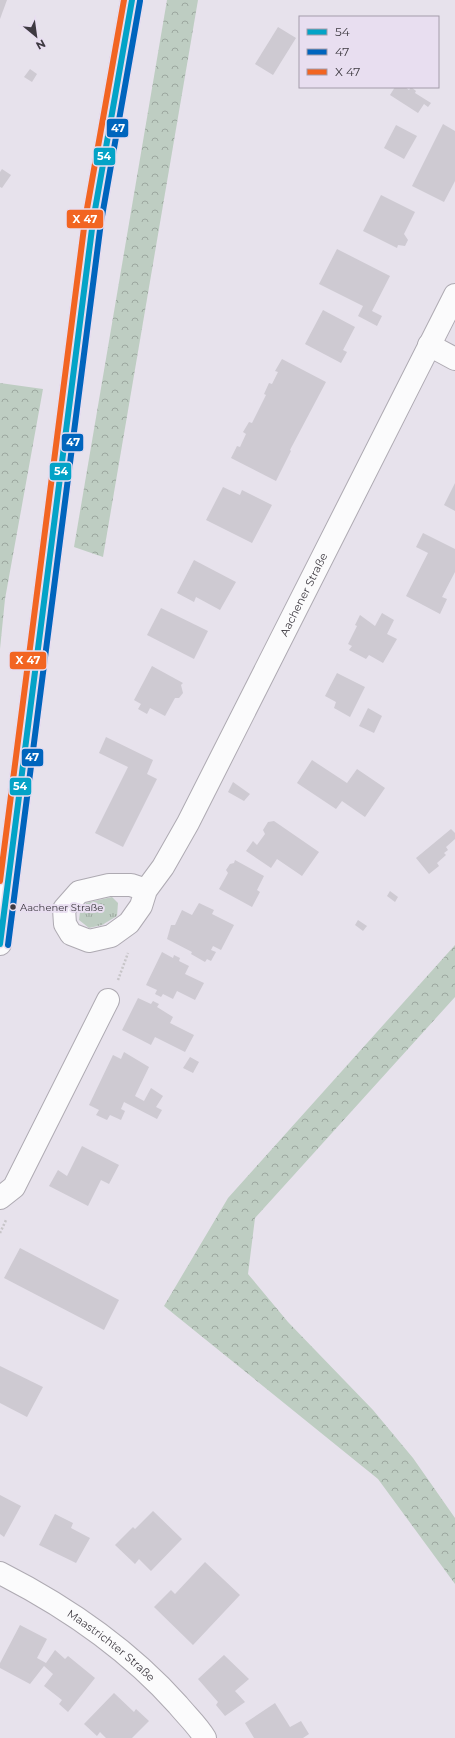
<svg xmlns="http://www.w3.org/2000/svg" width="455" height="1738" font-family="Montserrat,sans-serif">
<defs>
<pattern id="grass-tufts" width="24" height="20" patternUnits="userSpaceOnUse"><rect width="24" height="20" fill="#becdc2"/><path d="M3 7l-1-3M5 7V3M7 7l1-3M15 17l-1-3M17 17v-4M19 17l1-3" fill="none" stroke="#9ca79f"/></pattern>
<pattern id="forest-crowns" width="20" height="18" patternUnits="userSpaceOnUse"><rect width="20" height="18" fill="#becdc2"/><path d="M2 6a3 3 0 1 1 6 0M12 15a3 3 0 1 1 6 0" fill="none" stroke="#9ca79f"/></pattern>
</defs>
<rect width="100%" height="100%" fill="#e7e2ec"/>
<!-- grass -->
<path fill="url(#grass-tufts)" d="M112,897l6,6 -1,13 -15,9 -13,3 -10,-8 1,-8 6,-9z"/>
<!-- forest -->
<g fill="url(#forest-crowns)">
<path d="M167,0h31l-95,557 -29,-10z"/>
<path d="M0,383l43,6 -38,210 -5,50z"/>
<path d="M455,945v52l-200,221 -7,56 40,48 85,88 40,48 42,60v66l-77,-105 -214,-173 64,-108z"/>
</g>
<!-- building -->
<g fill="#cecad2">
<path d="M0,0h7l-7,19z"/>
<path d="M278,27l18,11 -23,37 -18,-11z"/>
<path d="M30,69l7,5 -5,8 -8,-5z"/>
<path d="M395,87h10l4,3 2,-3 5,4 -1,2 16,10 -3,4 -4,-3 -6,9 -28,-18z"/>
<path d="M443,124l12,7v50l-11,21 -32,-16z"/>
<path d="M396,125l21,11 -13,23 -20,-11z"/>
<path d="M2,169l9,6 -9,13 -2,-1v-15z"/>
<path d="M381,195l34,17 -11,22 4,6 -3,6 -7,-1 -1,3 -34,-17z"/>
<path d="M337,249l53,27 -18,35 10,5 -5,10 -19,-10 5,-10 -44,-22z"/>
<path d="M323,310l32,17 -12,23 4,2 -6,11 -36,-19z"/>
<path d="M282,359l44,23 -36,68 1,1 -15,30 -45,-23 6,-12 3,1 6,-13 -3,-2 6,-10 3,1 14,-28 -2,-1 5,-11 3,1 6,-12 -3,-1z"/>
<path d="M455,483v28l-11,-6z"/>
<path d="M223,487l17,8 2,-5 30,15 -20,38 -46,-23z"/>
<path d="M423,533l32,16v23l-13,25 5,2 -7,15 -34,-18 22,-43 -12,-6z"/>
<path d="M194,560l42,22 -16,28 -24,-13 -2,5 -17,-9z"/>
<path d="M161,608l47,23 -14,28 -47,-24z"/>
<path d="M382,613l12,7 -7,14 10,5 -14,24 -14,-8 -3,4 -17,-9 3,-4 -4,-2 9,-18 -2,-1 5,-10 15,11z"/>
<path d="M152,666l31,17 -2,2 2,8 -4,5h-4l-10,18 -15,-8 -3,6 -9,-5 3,-5 -7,-4z"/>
<path d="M337,673l28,14 -15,30 -16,-9 2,-6 -11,-6z"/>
<path d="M368,708l14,8 -8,17 -15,-7z"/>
<path d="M106,737l47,23 -6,14 10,5 -34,68 -28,-14 33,-66 -29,-14z"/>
<path d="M312,760l35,23 10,-14 28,19 -20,29 -23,-16 -6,8 -39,-26z"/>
<path d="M233,782l17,12 -6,7 -16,-9z"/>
<path d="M274,821l45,31 -17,24 -25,-17 -6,9 -25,-17 7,-10 4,4 8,-11 -2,-4 5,-8z"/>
<path d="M451,829l4,4v6l-9,8 2,3 -4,3 2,2 -9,8 2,3 -10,8 -13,-16z"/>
<path d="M235,860l29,16 -7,14 3,2 -8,15 -33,-18 9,-16 -2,-3 4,-6 4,-1z"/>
<path d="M390,891l8,6 -3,5 -8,-6z"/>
<path d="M199,903l15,7 -2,4 22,11 -13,25 -8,-4 -2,4 5,2 -5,9 -4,-2 -2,3 -14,-8 1,-2 -25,-13 4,-14h4l7,-15 10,5z"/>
<path d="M358,920l9,6 -4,5 -8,-6z"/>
<path d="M162,952l11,6 1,-3 6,3 -1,3 10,5 -4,8 19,9 -9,17 -18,-9 -4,8 -10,-5 -2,3 -6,-3 2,-4 -11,-5z"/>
<path d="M138,998l13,6 2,-3 6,3 -2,3 16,10 -3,6 24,12 -9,17 -30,-15 -4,8 -29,-15z"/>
<path d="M124,1052l25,15 -14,29 9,5 7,-13 12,8 -7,11 6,3 -5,9 -33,-17 -3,7 4,2 -4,9 -11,-5 -3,5 -11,-5 3,-5 -10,-5 24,-50 8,4z"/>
<path d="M190,1057l9,5 -6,11 -10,-5z"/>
<path d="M82,1146l37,19 -10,19 -8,-4 -13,26 -39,-20 9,-16 9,6z"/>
<path d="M20,1248l99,52 -15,30 -100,-52z"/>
<path d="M0,1366l43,21 -16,30 -27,-14z"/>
<path d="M0,1495l21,11 -17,31 -4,-3z"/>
<path d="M153,1511l29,28 -31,32 -12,-12 -4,5 -20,-19 18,-18 2,2z"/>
<path d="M55,1514l18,9 -2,5 19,10 -14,25 -37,-18z"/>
<path d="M205,1562l35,33 -47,50 -39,-38 17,-17 4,4z"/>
<path d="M20,1625l27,14 -10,19 9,5 9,-13 10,9 3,-3 27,22 -27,34 -9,-8 3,-4 -18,-14 9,-12 -9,-8 -14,18 -30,-16v-5z"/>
<path d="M224,1655l25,24 -14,12 10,11 -20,14 -9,-11 2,-3 -20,-23z"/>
<path d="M114,1693l20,19 2,-3 13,12 -17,17h-26l-6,-6 -3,4 -13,-12z"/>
<path d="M275,1703l15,24 11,-6 8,13 -6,4h-49l-9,-15z"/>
</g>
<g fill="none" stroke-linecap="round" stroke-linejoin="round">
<!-- minor casing -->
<g stroke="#aeaab2" stroke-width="24">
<g id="minor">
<path d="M429,345l26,14"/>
<path id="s1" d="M146,890l-15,-5h-22l-30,7 -15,17 1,15 6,10 18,7 22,-5 18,-13 12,-17 5,-16 17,-23 25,-44 267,-528"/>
<path d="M0,1198l14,-11 94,-187"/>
<path id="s2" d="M0,1573c67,34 128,76 178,132 9,11 20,21 27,33"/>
</g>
</g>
<!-- major casing -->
<g stroke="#aeaab2" stroke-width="24">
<path id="major" d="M0,944l93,-723 39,-221"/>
</g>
<!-- path -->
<g stroke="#c7c5c8" stroke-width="2.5" stroke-dasharray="2 2" stroke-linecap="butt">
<path d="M118,980l10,-27"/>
<path d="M0,1233l6,-13"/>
</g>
<!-- minor -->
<use href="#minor" stroke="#fbfbfc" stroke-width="22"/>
<!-- major -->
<use href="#major" stroke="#fbfbfc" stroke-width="22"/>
<!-- bus-1 casing -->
<g stroke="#e8def0" stroke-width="9">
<path id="bus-1" d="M0,944l93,-723 39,-221"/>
</g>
<!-- bus-2 casing -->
<g stroke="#e8def0" stroke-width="9">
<path id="bus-2" d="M8,945l93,-723 39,-221"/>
</g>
<!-- bus-3 casing -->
<g stroke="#e8def0" stroke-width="9">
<path id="bus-3" d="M0,881l85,-661 39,-220"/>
</g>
<!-- bus-1 -->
<use href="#bus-1" stroke="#03a3c7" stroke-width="6"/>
<!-- bus-2 -->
<use href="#bus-2" stroke="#0065bd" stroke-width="6"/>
<!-- bus-3 -->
<use href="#bus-3" stroke="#f26522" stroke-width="6"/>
</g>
<!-- markers -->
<circle fill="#3e3a41" stroke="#e8def0" stroke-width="1.5" cx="13" cy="907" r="3.5"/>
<g text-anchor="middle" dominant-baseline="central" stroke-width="4" stroke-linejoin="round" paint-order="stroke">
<!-- bus labels -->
<g font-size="10" fill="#3e3a41" stroke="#e8def0" text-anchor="start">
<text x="20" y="907">Aachener Straße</text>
</g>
<!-- street labels -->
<g font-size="11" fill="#3e3a41" stroke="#e8def0">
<text stroke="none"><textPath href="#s1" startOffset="555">Aachener Straße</textPath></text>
<text stroke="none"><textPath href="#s2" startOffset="133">Maastrichter Straße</textPath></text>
</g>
</g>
<g stroke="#e8def0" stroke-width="1.5">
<rect x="106" y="118" width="23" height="20" rx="4" fill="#0065bd"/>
<rect x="93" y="147" width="23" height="19" rx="4" fill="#03a3c7"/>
<rect x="66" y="209" width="38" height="20" rx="4" fill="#f26522"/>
<rect x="61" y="433" width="23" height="19" rx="4" fill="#0065bd"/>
<rect x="49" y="462" width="23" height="19" rx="4" fill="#03a3c7"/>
<rect x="9" y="651" width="38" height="19" rx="4" fill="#f26522"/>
<rect x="21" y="748" width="23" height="19" rx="4" fill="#0065bd"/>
<rect x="9" y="777" width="23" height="19" rx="4" fill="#03a3c7"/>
</g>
<g font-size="11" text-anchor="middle" font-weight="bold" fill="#fff">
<text x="118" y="132">47</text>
<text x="104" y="160">54</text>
<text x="85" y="223">X 47</text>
<text x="73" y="446">47</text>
<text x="61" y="475">54</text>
<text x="28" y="664">X 47</text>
<text x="32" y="761">47</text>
<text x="20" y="790">54</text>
</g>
<!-- legend -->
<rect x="299" y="16" width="140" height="72" fill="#e8def0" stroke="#a49caa"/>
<rect x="307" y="29" width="20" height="6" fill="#03a3c7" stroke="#a49caa"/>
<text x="335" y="36" font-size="12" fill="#3e3a41">54</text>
<rect x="307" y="49" width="20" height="6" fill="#0065bd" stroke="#a49caa"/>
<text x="335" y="56" font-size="12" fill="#3e3a41">47</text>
<rect x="307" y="69" width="20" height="6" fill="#f26522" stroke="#a49caa"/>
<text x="335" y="76" font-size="12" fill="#3e3a41">X 47</text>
<!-- north arrow -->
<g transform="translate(36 36) rotate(151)" stroke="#e8def0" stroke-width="3" paint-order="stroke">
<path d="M0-3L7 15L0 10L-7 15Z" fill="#3e3a41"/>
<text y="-6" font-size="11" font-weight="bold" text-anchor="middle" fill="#3e3a41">N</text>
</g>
</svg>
